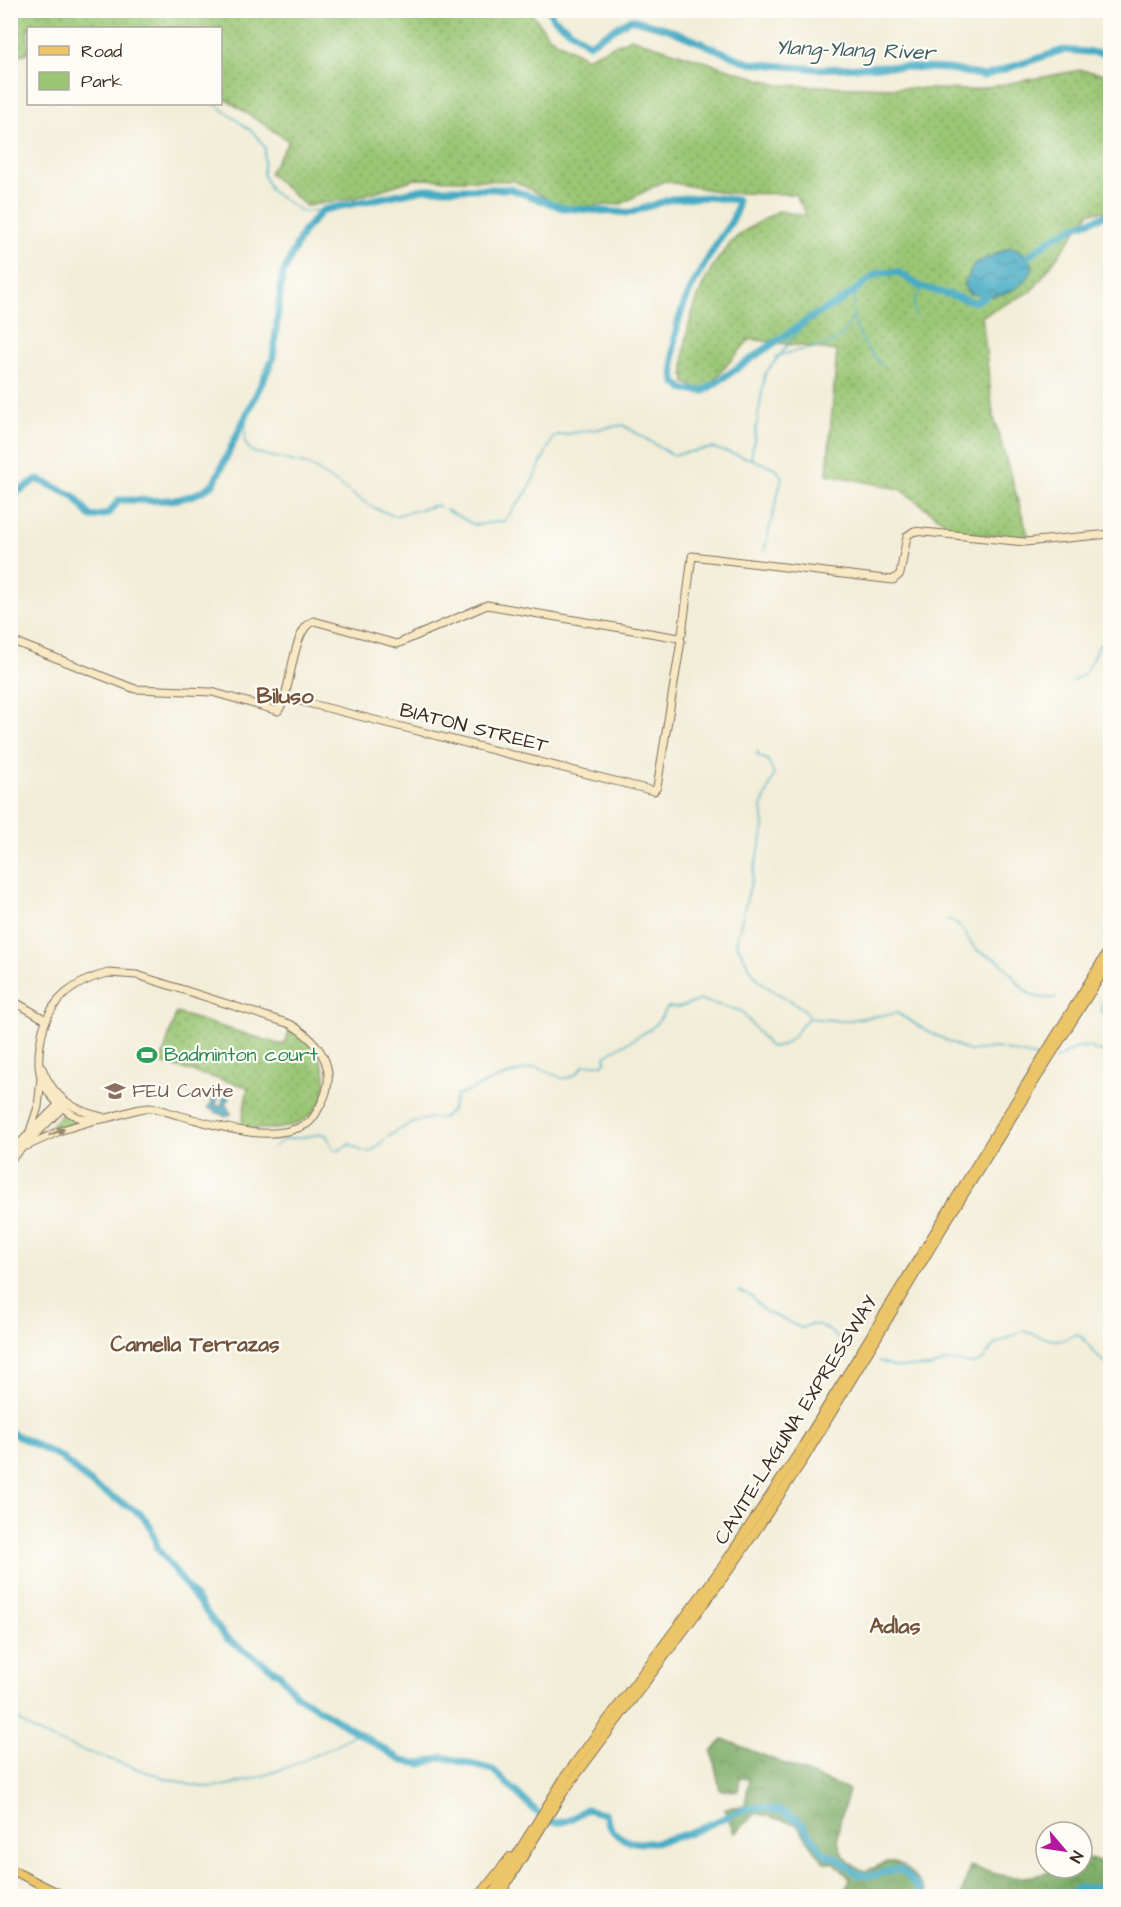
<svg xmlns="http://www.w3.org/2000/svg" width="1121" height="1907" font-family="'Architects Daughter',sans-serif">
<defs>
<pattern id="green-dots" width="8" height="8" patternUnits="userSpaceOnUse" patternTransform="scale(1.5)"><rect width="8" height="8" fill="#9ac674"/><path d="M2 2h.1M6 6h.1" fill="none" stroke="#7fa15f" stroke-width="1.8" stroke-linecap="round"/></pattern>
<pattern id="forest-crowns" width="20" height="18" patternUnits="userSpaceOnUse" patternTransform="scale(1.5)"><rect width="20" height="18" fill="#7bab66"/><path d="M2 6a3 3 0 1 1 6 0M12 15a3 3 0 1 1 6 0" fill="none" stroke="#668b53"/></pattern>
<pattern id="water-waves" width="16" height="10" patternUnits="userSpaceOnUse" patternTransform="scale(1.5)"><rect width="16" height="10" fill="#44abc4"/><path d="M0 5q4-4 8 0t8 0" fill="none" stroke="#3a8b9f"/></pattern>
</defs>
<rect width="100%" height="100%" fill="#fdfcf7"/>
<filter id="ink" filterUnits="userSpaceOnUse"><feTurbulence type="fractalNoise" baseFrequency=".0167" numOctaves="2"/><feDisplacementMap in="SourceGraphic" scale="12" xChannelSelector="R" yChannelSelector="G"/><feConvolveMatrix kernelMatrix="1 2 1 2 8 2 1 2 1" color-interpolation-filters="sRGB"/></filter>
<filter id="wash" filterUnits="userSpaceOnUse"><feTurbulence type="fractalNoise" baseFrequency=".008" numOctaves="4" result="noise"/><feDisplacementMap in="SourceGraphic" scale="24" xChannelSelector="R" yChannelSelector="G"/><feGaussianBlur stdDeviation="1.35" result="paint"/><feColorMatrix in="noise" values="0 0 0 0 0 0 0 0 0 0 0 0 0 0 0 0 0 1.4 0 .05"/><feComposite in="paint" operator="in"/></filter>
<g filter="url(#wash)">
<rect width="100%" height="100%" fill="#f2edd7"/>
<!-- green -->
<g fill="url(#green-dots)" stroke="#6a7849" stroke-width="1.5">
<path d="M530,10l18,26 38,22 45,-20 148,47 193,5 109,-20 29,5v136l-20,1 -58,79 -50,25 11,99 36,123 -68,-4 -61,-45 -73,-15 10,-123 -87,-12 -46,52 -19,-8c-6,-45 13,-103 44,-138 11,-14 34,-25 50,-34l28,5 -12,-22 -69,-1 -62,-12 -43,23 -58,4 -48,-27 -100,-2 -60,19 -49,8 -37,-33 20,-32 -68,-45 -1,-68h-192v25l-17,4v-46z"/>
<path d="M176,1013l103,31h6l5,-16c34,17 52,65 15,91 -18,13 -44,11 -64,8l7,-40 -87,-24z"/>
<path d="M65,1111l16,10 -33,11 -1,-3z"/>
</g>
<!-- forest -->
<g fill="url(#forest-crowns)" stroke="#5b6a42" stroke-width="1.5">
<path d="M723,1739l126,51c-9,34 -25,64 16,81 7,-2 15,-7 23,-9 17,-3 32,23 41,34h-87l8,-17 -16,-17h-10l-28,-38 -40,-11 -22,21 -9,-26 20,-2 4,-27 -9,-1 -2,13 -18,-1 -8,-38z"/>
<path d="M1082,1857l28,8v31h-149l9,-30c33,11 48,16 83,5l1,-3h28z"/>
<path d="M799,1886l38,9v1h-41z"/>
</g>
<!-- water -->
<g fill="url(#water-waves)" stroke="#406a71" stroke-width="1.5">
<path d="M1011,247l10,4 12,14c-1,18 -28,32 -46,31 -6,0 -13,-2 -19,-3l-4,-9 11,-21z"/>
<path d="M225,1090l5,4 -4,11 5,9 -5,3 -18,-9 4,-6 -3,-7 4,-1 5,2 -2,10h5l2,-6 -3,-6z"/>
</g>
<g fill="none" stroke-linecap="round" stroke-linejoin="round">
<!-- stream -->
<g stroke="#44abc4" stroke-width="1.5">
<path d="M215,104l39,29 11,15 -2,26 8,17 31,21 21,-2"/>
<path d="M857,290c-12,30 6,57 27,77"/>
<path d="M916,318c-4,-15 -4,-21 9,-30"/>
<path d="M776,357c33,-14 61,0 76,-39"/>
<path d="M246,417l-1,26 7,9 57,13 63,42 22,9 43,-11 3,2"/>
<path d="M10,506l11,-16"/>
<path d="M446,510l29,15 29,-4 23,-29 27,-56 69,-11 49,30 40,-7 39,11"/>
<path d="M764,552l18,-75 -7,-9 -24,-9 14,-85 42,-54"/>
<path d="M1072,682l13,-9 14,-28 11,-6"/>
<path d="M758,751l-1,4 11,5 6,15 -12,31 2,21 -3,15 -25,101c8,12 13,27 23,37 15,15 34,19 49,33v4"/>
<path d="M947,919c20,8 16,16 28,29 6,7 16,7 24,13 24,20 20,40 58,37"/>
<path d="M1102,1001l-1,9 9,9"/>
<path d="M1054,1060l24,-13h10l22,8"/>
<path d="M274,1147l9,-7 39,-6 5,2 6,13 5,2 12,-7 12,7 9,1c20,-20 44,-36 73,-34l7,-7 6,-16c12,-1 22,-10 34,-14 13,-5 27,-9 40,-13 20,-4 31,27 53,-3l19,-1 3,-3 -1,-5c13,-10 44,-23 52,-33 4,-5 7,-11 11,-16l10,1 22,-8 41,11 28,35c18,5 29,-17 39,-28l35,3 54,-8 30,18 42,20 27,-3 41,9"/>
<path d="M739,1291l12,5 13,15 38,17c25,-12 29,11 46,16"/>
<path d="M879,1361l16,6h34l20,-6 25,3 9,-4 11,-15 29,-14c20,5 34,16 53,3 15,6 15,24 34,30"/>
<path d="M10,1712c24,25 58,33 90,44 31,10 64,24 96,30 41,7 129,-32 163,-55"/>
</g>
<!-- river -->
<g stroke="#44abc4" stroke-width="7">
<path d="M549,10l4,8 36,26 42,-25 37,10 81,34 70,6 63,-3 66,3 36,7 79,-26 47,4"/>
<path d="M1021,262l30,-23 25,-13 34,-12"/>
<path d="M10,490h11l16,-11 37,17 17,21 17,-3 11,-14c34,-1 67,7 95,-17l59,-124 9,-83 21,-44 20,-22 101,-21h86l53,19 66,5 42,-14 36,-2 30,3c1,19 -12,29 -21,45 -28,47 -49,80 -41,137l10,8 19,1 111,-76 29,-16 34,-26 20,-1 21,14 56,16 11,-6 -6,-4"/>
<path d="M10,1432l52,26 32,28 47,28 9,12 8,23 68,89 54,36 15,20 108,67 19,3 21,-7 50,13 51,49c19,8 27,1 42,-10l19,5c15,61 104,9 140,-5l14,-2 21,4 18,9 27,34 12,4 20,16 15,2 20,-6h10l23,26"/>
<path d="M1046,1896l6,-3h19l8,-5h31"/>
</g>
</g>
</g>
<g filter="url(#ink)">
<g fill="none" stroke-linecap="round" stroke-linejoin="round">
<!-- secondary casing -->
<g stroke="#7b6e5f" stroke-width="9">
<g id="secondary">
<path d="M679,638l3,-4 10,-78 201,24 7,-6 7,-38 7,-5 111,11 85,-8"/>
<path d="M10,640l125,49 77,3 66,19c14,-17 13,-83 36,-90l83,23 90,-39 192,33"/>
<path d="M284,697l370,94 3,-4 24,-146 -2,-3"/>
<path d="M108,973l29,2 153,49c31,18 50,47 30,82 -3,6 -8,15 -13,18 -39,21 -90,1 -129,-9 -9,-2 -18,-7 -27,-7 -19,-1 -38,12 -58,12 -21,1 -44,-22 -51,-40 -5,-13 -3,-32 0,-46 7,-34 33,-53 66,-61z"/>
<path d="M10,999l36,21"/>
<path d="M42,1068c11,29 30,42 60,49"/>
<path d="M29,1134l9,-27 3,-29"/>
<path d="M27,1146l35,-16 30,-9"/>
<path d="M10,1153l51,-51"/>
<path d="M10,1160l56,-56"/>
</g>
</g>
<!-- primary casing -->
<g stroke="#7b6e5f" stroke-width="10">
<path id="primary" d="M10,1869l54,27"/>
</g>
<!-- highway casing -->
<g stroke="#7b6e5f" stroke-width="10">
<g id="highway">
<path d="M479,1896l31,-39"/>
<path d="M491,1896l75,-121 156,-208 75,-112 313,-507"/>
<path d="M499,1896l63,-102 173,-232 69,-103 143,-238 163,-260"/>
</g>
</g>
<!-- secondary -->
<use href="#secondary" stroke="#f8e8c3" stroke-width="7"/>
<!-- primary -->
<use href="#primary" stroke="#edc569" stroke-width="8"/>
<!-- highway -->
<use href="#highway" stroke="#edc569" stroke-width="8"/>
</g>
<!-- one-way arrows -->
<defs><path id="oneway-solid" d="M-6-.8H1V-3.2L6.5 0L1 3.2V.8H-6Z" transform="scale(1.5)"/></defs>
<use fill="#9a8970" href="#oneway-solid" transform="translate(57 1132) rotate(-22)"/>
</g>
<!-- icons -->
<defs>
<g id="stadium-bare" transform="scale(1.62)"><path d="M0-5a6.5 5 0 1 0 0 10a6.5 5 0 1 0 0-10ZM-3.5-1.8h7v3.6h-7Z" fill="#2e9e5b" stroke="#fdfcf7" stroke-width="2.5" paint-order="stroke"/></g>
<g id="university-bare" transform="scale(1.62)"><path d="M0-5L7-2L0 1L-7-2ZM-4 1L0 2.5L4 1V4Q0 6-4 4Z" fill="#8d6e63" stroke="#fdfcf7" stroke-width="2.5" paint-order="stroke"/></g>
</defs>
<g fill-rule="evenodd">
<use href="#stadium-bare" x="147" y="1055"/>
<use href="#university-bare" x="115" y="1091"/>
</g>
<g text-anchor="middle" dominant-baseline="central" stroke-width="4.5" stroke-linejoin="round" paint-order="stroke">
<!-- street labels -->
<g font-size="20" fill="#3b2a1e" stroke="#fdfcf7">
<text transform="translate(474 728) rotate(14)">BIATON STREET</text>
<text transform="translate(796 1420) rotate(-58)">CAVITE–LAGUNA EXPRESSWAY</text>
</g>
<!-- leisure labels -->
<g font-size="20" fill="#27864d" stroke="#fdfcf7" text-anchor="start">
<text x="164" y="1055">Badminton court</text>
</g>
<!-- education labels -->
<g font-size="20" fill="#785e54" stroke="#fdfcf7" text-anchor="start">
<text x="132" y="1091">FEU Cavite</text>
</g>
<!-- water labels -->
<g font-size="21" font-style="italic" fill="#3f5e60" stroke="#fdfcf7">
<text transform="translate(855 50) rotate(2)">Ylang-Ylang River</text>
</g>
<!-- neighbourhood labels -->
<g font-size="21" font-weight="bold" fill="#74533b" stroke="#fdfcf7">
<text x="195" y="1344">Camella Terrazas</text>
</g>
<!-- quarter labels -->
<g font-size="22" font-weight="bold" fill="#74533b" stroke="#fdfcf7">
<text x="285" y="696">Biluso</text>
<text x="895" y="1626">Adlas</text>
</g>
</g>
<!-- margin -->
<rect width="1121" height="1907" fill="none" stroke="#fdfcf7" stroke-width="36"/>
<!-- legend -->
<rect x="27" y="27" width="195" height="78" fill="#fdfcf7" stroke="#afa8a0" stroke-width="1.5"/>
<rect x="39" y="46" width="30" height="9" fill="#edc569" stroke="#afa8a0" stroke-width="1.5"/>
<text x="81" y="57" font-size="18" fill="#3b2a1e">Road</text>
<rect x="39" y="72" width="30" height="18" fill="#9ac674" stroke="#afa8a0" stroke-width="1.5"/>
<text x="81" y="87" font-size="18" fill="#3b2a1e">Park</text>
<!-- north arrow -->
<g transform="translate(1064 1850) rotate(119)"><circle r="28" fill="#fdfcf7" stroke="#afa8a0" stroke-width="1.5"/>
<path d="M0-4.5L10 22L0 15L-10 22Z" fill="#b5179e"/>
<text y="-9" font-size="16" font-weight="bold" text-anchor="middle" fill="#3b2a1e">N</text>
</g>
</svg>
